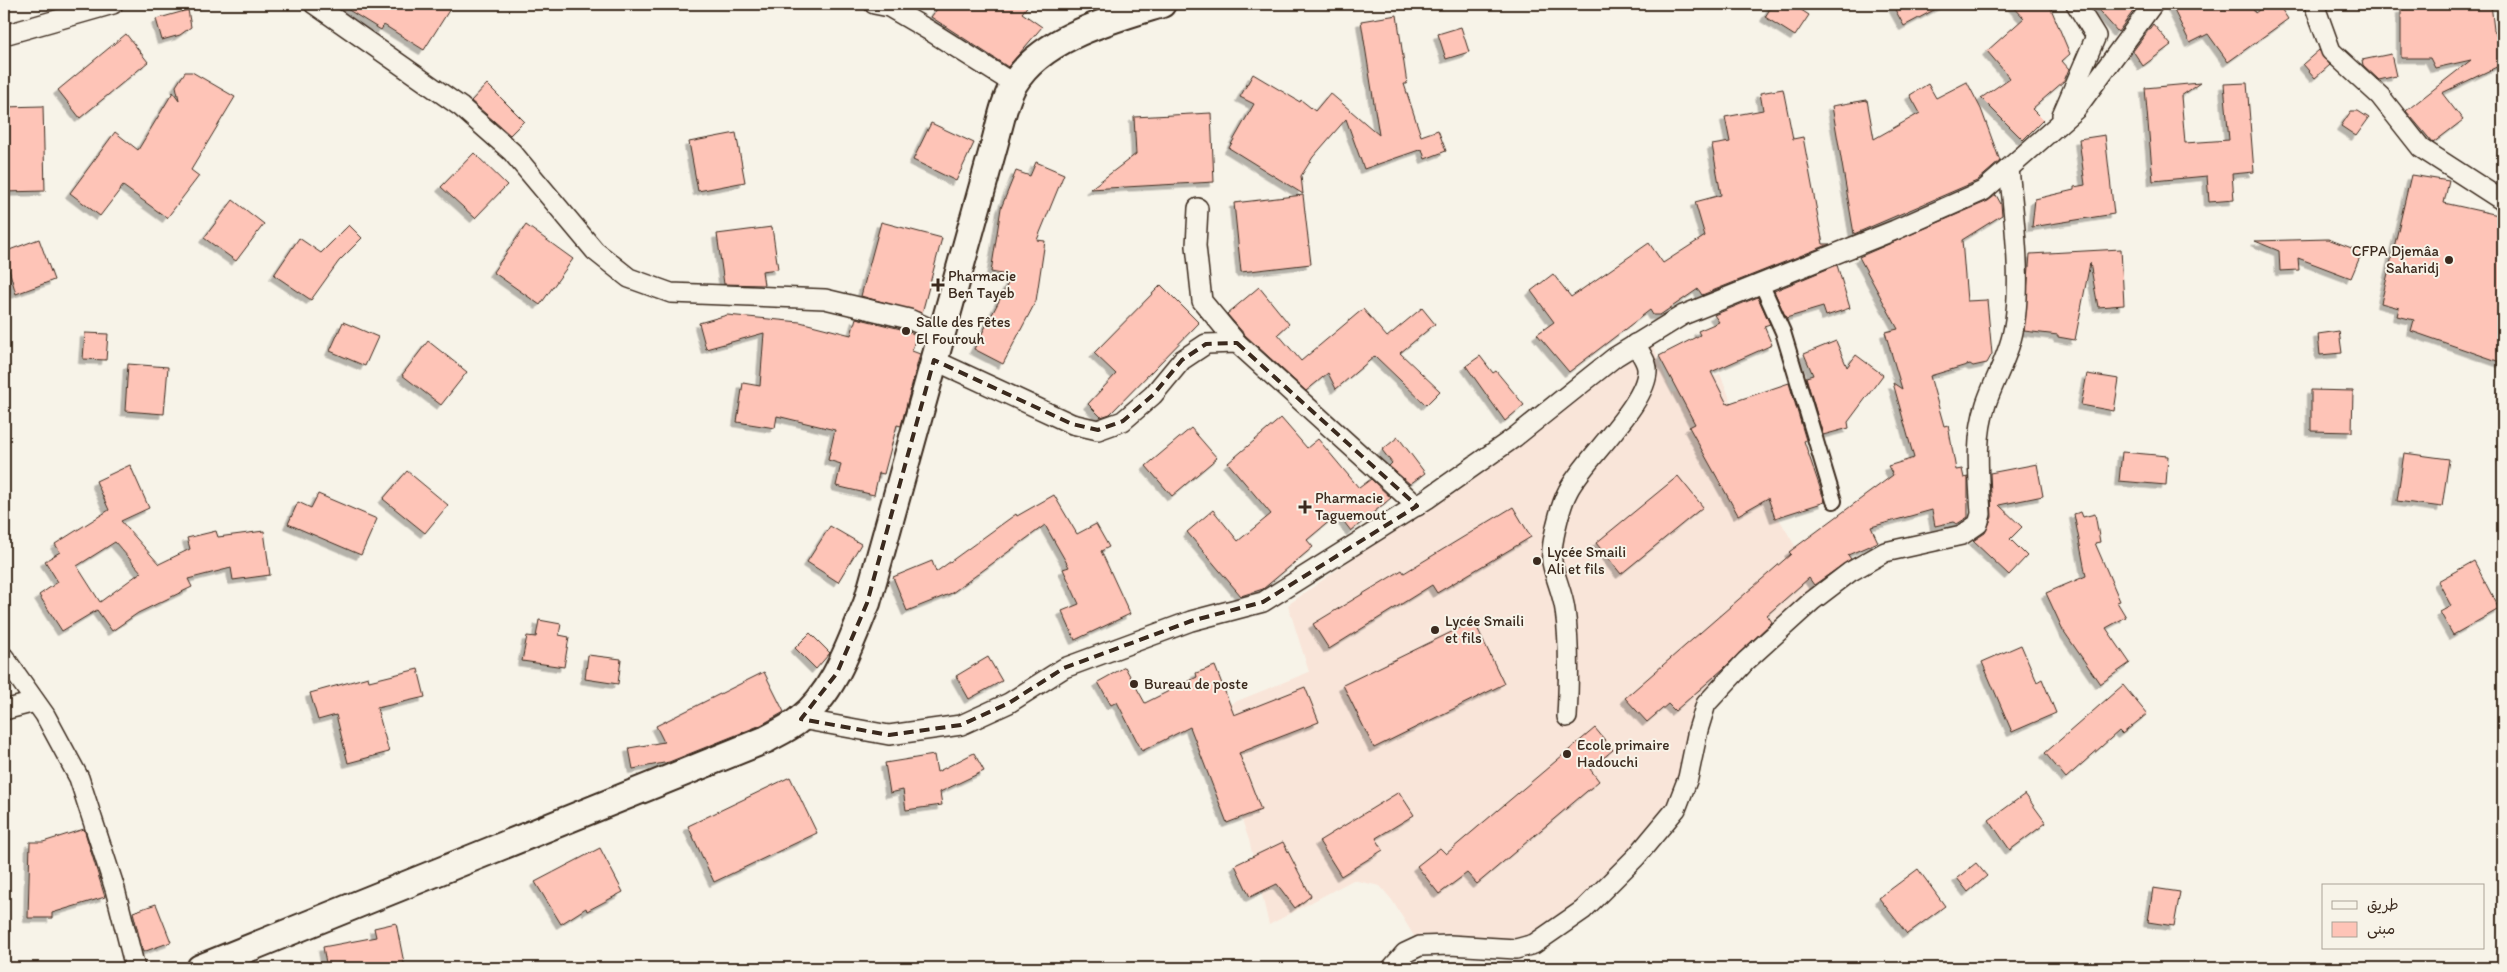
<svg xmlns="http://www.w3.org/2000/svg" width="2507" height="972" font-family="Itim,'Playpen Sans Arabic',sans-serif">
<defs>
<filter id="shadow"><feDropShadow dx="-4.5" dy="4.5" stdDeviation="0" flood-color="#0004"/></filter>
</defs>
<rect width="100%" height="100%" fill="#f7f3e8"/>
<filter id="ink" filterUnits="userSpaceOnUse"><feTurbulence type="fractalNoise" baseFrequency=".02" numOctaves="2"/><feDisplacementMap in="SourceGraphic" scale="10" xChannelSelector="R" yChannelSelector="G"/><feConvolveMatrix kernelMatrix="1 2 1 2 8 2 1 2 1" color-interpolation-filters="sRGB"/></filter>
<g filter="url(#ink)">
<!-- built -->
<path fill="#f9e5d9" d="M1652,343l20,50 48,-19 58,143 45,76 -116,111 -31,105 -142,135 -114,2 -28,-46 -12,-14 -27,-6 -84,45 -20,-85 -44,-126 104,-42 -21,-67z"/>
<!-- building -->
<g fill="#fec4b7" stroke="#3b2a1e" fill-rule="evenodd" filter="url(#shadow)">
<path d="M339,4h114l-29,46 -40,-25 -3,5z"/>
<path d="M941,4h88l-7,9 20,14 -34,40 -77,-50z"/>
<path d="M1773,4h19l17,11 -14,21 -30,-19z"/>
<path d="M1892,4h53l-41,22z"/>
<path d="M2011,4h38l21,50 -8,7 7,8 -5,12 -32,28 11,11 -20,20 -42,-42 29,-20 -23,-27 37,-33z"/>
<path d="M2093,4h42l2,2 -19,26z"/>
<path d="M2171,4h80l4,9 12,-9h11l10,15 -60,43 -20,-28 -18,9z"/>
<path d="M2423,4h68l3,26 4,9 5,-4v29l-61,29 21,27 -30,23 -27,-32 65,-51 -36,8 -5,-10h-29v-49l22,-1z"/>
<path d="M188,10l3,17 -11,8 -18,5 -6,-21z"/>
<path d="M1397,15l10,69h-3l17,52 17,-6 8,21 -21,8 -3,-10 -58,20 -18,-50 -33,38 -12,19 2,18 -74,-46 25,-44 -14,-7 13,-23 47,28 1,-2 14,11 15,-18 49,42 -18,-114z"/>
<path d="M2153,24l18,21 -28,21 -10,-15z"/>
<path d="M1461,27l8,25 -23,7 -8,-25z"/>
<path d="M126,34l22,28 -68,56 -22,-28z"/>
<path d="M2319,50l11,15 -15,13 -12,-14z"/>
<path d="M2391,54l5,22 -17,4 -16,-15 -1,-5z"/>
<path d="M185,72h7l43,25 -44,73 8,6 -32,42 -44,-32 -23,30 -30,-23 45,-61 23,18 35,-58 6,8 -3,-14z"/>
<path d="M1967,82l14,27 19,52 -23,20 -123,53 -22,-128 35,-6 7,39 46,-26 -10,-18 18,-11 8,14z"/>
<path d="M2200,83l-19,13 4,47 44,-3 -5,-56 23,-1 7,89 -22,2 2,26 -25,2 -2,-26 -54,5 -8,-93z"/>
<path d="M487,84l37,37 -14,14 -39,-34z"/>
<path d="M1783,89l10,50 10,-2 20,107h7l-128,51 -4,-6 -38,26h-7l-3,-5 -81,62 -32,-38 17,-12 -23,-31 22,-17 18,23 78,-54 14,20 42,-27 -10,-34 26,-7 -9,-50 18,-3 -5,-25 38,-7 -3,-17z"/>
<path d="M43,106l2,85 -41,1v-85z"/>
<path d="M2351,111h7l11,7 -13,18 -15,-10z"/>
<path d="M1211,113l3,69 -124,7 46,-35 -2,-37z"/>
<path d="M931,123l43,20 -18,38 -43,-21z"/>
<path d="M736,133l9,49 -47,9 -9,-49z"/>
<path d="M2105,135l9,79 -82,13 3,-28 39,-9v-3l11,-2 -6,-46z"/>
<path d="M474,153l33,32 -32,33 -34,-31z"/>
<path d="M1036,162l28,12 -27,66 8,1 -9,60 -33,63 -29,-15 38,-73 -21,-4 10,-64 15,-37 14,5z"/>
<path d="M2411,175l38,6 -5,22 59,13v147l-92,-32 3,-11 -17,-4 2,-8 -18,-5z"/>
<path d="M1303,195l8,69 -70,8 -7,-69z"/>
<path d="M1996,195l5,9 1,11 -40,25 5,61 20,-1 5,54 -5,9 -14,3 -3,-2 -40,12 14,50 4,-1 8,45 6,-1 2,9 4,-1v40l-11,7 -4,-2 -18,4 -3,-16 -61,17 7,15 -30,13 3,4 -37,26 -5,-7 -42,37 5,7 -49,47 -48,42 -7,-7 -21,18 -22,-24 166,-144 -2,-2 104,-77 -5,-9 26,-8 -21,-75 9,6 -17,-57 13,-3 -39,-72 129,-56z"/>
<path d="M233,200l31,24 -28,37 -32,-23z"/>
<path d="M881,222l61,16 -20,75 -61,-17z"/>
<path d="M349,225l13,13 -23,23 -28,39 -37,-25 25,-37 22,15z"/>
<path d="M526,225l47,34 -33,46 -47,-33z"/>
<path d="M772,227l6,42 -16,2 2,14 -40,-1 -7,-50z"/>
<path d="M39,239l15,41 -38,14 -12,-42z"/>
<path d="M2328,239l34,13 -11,26 -53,-20 1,12 -19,1 -1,-20 -24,-10z"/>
<path d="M2121,249l3,56 -26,2 -8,-44 -15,77 -17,-3v-2l-34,-4 6,-77z"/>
<path d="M1837,265l13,43 -24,8 -3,-9 -37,11 -12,-27z"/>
<path d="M1161,285l38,38 -89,91 -9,3 -13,-13 28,-30 -22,-21z"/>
<path d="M1259,287l30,37 -11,10 23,27 62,-52 24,28 35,-29 13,16 -35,29 40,38 -14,14 -51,-49 -39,33 -8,-16 -22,18 -61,-56 -18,-21z"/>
<path d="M1758,297l12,27 -6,2 8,19 -61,27 16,32 62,-21 17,57 -2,1 21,61 -50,16 -7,-20 -30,17 -49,-88 6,-3 -36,-68 41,-21 -2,-4 21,-9 -5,-7z"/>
<path d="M727,315l73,7 51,13 5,-17 49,12 11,5 -4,16 8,3 -19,72 -4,-1 -13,49 -5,-1 -5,22 -38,-9 5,-22 -13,-4 7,-30 -58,-14 -2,12 -38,-6 6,-39 17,3 4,-53 -58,16 -7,-26z"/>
<path d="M343,322l35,15 -13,29 -35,-15z"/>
<path d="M2339,331l3,22 -22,2 -2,-21z"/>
<path d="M85,333l23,1 -2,26 -23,-1z"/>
<path d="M428,341l39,31 -26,33 -39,-30z"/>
<path d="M1836,341l11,26 9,-12 27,20 -35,47 1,6 -26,7 -17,-58 7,-2 -9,-21z"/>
<path d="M1480,356l13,17 3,-2 28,34 -19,16 -39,-55z"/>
<path d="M128,364l40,3 -4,47 -39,-3z"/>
<path d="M2087,374l32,5 -5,32 -33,-6z"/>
<path d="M2311,390l42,1 -1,41 -41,-1z"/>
<path d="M1281,418l26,30 11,-9 41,49 12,-9 20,19 -40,33 -13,-17 -31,26 6,7 -50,42 -22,7 -54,-64 26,-22 25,31 33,-27 -43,-51z"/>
<path d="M1191,428l26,30 -45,38 -26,-30z"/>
<path d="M1398,437l27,36 -15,11 -21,-18 3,-3 -10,-13z"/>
<path d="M2122,452l46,4 -2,29 -47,-4z"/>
<path d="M2404,453l45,6 -7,48 -45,-6z"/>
<path d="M2037,464l6,32 -44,9 23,22 -12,12 17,17 -18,19 -36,-34 12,-8 7,-16 -2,-44z"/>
<path d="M130,465l19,43 -28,13 38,43 31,-15 -3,-11 29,-7 2,6 46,-6 6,44 -37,5 -2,-12 -43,11 4,8 -54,26 -26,18 -15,-21 -35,21 -23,-36 19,-13 -13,-21 15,-9 -5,-8 54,-34 -13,-29zM115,542l26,30 -41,30 -23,-36z"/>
<path d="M407,471l41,34 -23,28 -42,-34z"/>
<path d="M1678,476l25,31 -82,67 -25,-31z"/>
<path d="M318,494l59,25 -16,36 -73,-31 10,-22 13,6z"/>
<path d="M1054,495l23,39 19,-10 13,23 -8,4 29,63 -55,26 -13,-29 17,-7 -16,-35 6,-2 -24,-42 -93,68 -45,18 -14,-34 39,-16 4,11 80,-58 1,2z"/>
<path d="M1513,507l18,30 -94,56 -5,-8 -103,64 -16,-25 89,-54 2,3z"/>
<path d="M2081,512l2,5 12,-3 5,28 -5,1 25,58 -3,1 9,15 -20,11 24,35 -30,21 -37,-54 -17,-37 40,-17 -12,-62z"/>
<path d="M830,526l31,18 -23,38 -31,-20z"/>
<path d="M2474,561l25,48 -46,26 -13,-23 11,-6 -13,-25z"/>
<path d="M539,620l22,4 -2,11 10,2 -5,30 -42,-6 5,-25 9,1z"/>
<path d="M1474,621l30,63 -130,64 -31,-63z"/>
<path d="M810,633l20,20 -14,16 -21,-21z"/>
<path d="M2021,645l16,37 5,-3 14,34 -44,19 -30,-70z"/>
<path d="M588,655l33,4 -3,25 -33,-5z"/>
<path d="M988,657l14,24 -33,18 -13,-23z"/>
<path d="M1215,666l19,49 71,-28 14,35 -80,31 22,57 -34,13 -37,-96 -48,24 -25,-49 -6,3 -13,-23 27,-15 20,36 52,-26 -1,-4z"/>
<path d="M418,669l7,28 -48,11 12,44 -41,11 -12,-48 -18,5 -8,-27 58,-16 1,4z"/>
<path d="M764,672l20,40 -23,13 -92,37 -36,7 -4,-21 35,-6 -8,-16z"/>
<path d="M2123,685l24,29 -25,20 -3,-3 -53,47 -21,-25z"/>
<path d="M1595,728l18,22 -23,19 9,12 -122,103 -10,-11 -28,21 -22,-28 23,-18 6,6z"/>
<path d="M974,753l10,18 -44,21 2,13 -36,5 -3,-20 -13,3 -5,-30 49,-8 3,17z"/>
<path d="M790,777l27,56 -103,49 -26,-56z"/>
<path d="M1399,792l15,23 -38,23 7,12 -42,26 -22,-35z"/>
<path d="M2025,794l21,29 -36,27 -21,-30z"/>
<path d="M84,829l21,68 -53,16v5h-24l2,-76h13z"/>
<path d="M1283,842l28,54 -16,12 -18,-24 -27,13 -15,-32z"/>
<path d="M600,848l23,44 -36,19 -1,-3 -25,16 -26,-42z"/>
<path d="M1976,863l11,13 -19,16 -11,-14z"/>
<path d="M1918,869l27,37 -38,28 -28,-36z"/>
<path d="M2153,888l27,4 -6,34 -26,-4z"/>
<path d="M156,904l15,38 -28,10 -10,-40z"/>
<path d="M396,923l9,45h-78l-4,-21 53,-10 -2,-9z"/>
</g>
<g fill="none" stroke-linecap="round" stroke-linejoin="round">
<!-- pedestrian casing -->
<g stroke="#3b2a1e" stroke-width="18">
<path id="pedestrian" d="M1761,283l22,49 51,169"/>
</g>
<!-- minor casing -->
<g stroke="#3b2a1e" stroke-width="22">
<g id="minor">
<path d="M314,4l147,103 51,45 83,99 34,27 42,15 154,6 84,20 33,15"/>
<path d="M874,4l15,3 41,24 84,53"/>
<path d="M2314,4l17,47 49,45 41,52 82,53"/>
<path d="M4,35l109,-31"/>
<path d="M2062,115l34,-79 -20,-32"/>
<path d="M1198,208l-2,38 6,55 35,42"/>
<path d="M934,360l138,64 26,6 25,-9 30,-26 29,-35 24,-16 31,-1 180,163"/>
<path d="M4,657l41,58 34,63 36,111 20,79"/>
<path d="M4,710l31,-8"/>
<path d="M1567,717c2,-36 3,-72 -2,-107 -2,-16 -10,-32 -13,-48 -2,-16 8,-56 16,-71 16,-32 82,-89 79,-123 -1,-8 -8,-17 -12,-24"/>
<path d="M801,719l88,16 72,-10 48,-22 55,-35 127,-47 72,-19 164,-103 88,-62 100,-80 68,-42 212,-85 88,-39 93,-82 77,-105"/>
<path d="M1392,968l13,-15 15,-7 30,-1 66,4 18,-5 49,-34 53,-53 40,-48 12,-31 10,-48 8,-26 40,-43 66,-60 38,-29 35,-20 77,-17 16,-11 3,-10c-2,-37 -7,-74 5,-110 7,-21 19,-42 25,-64 13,-47 3,-122 -2,-171"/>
</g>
</g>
<!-- secondary casing -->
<g stroke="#3b2a1e" stroke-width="30">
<path id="secondary" d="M200,968l567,-229c11,-6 24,-12 33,-20 35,-27 50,-76 67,-116l128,-461c5,-18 9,-41 19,-58 28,-47 99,-65 148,-80"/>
</g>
<!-- pedestrian -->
<use href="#pedestrian" stroke="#f7f3e8" stroke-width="14"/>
<!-- minor -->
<use href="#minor" stroke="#f7f3e8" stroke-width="19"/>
<!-- secondary -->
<use href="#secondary" stroke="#f7f3e8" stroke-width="26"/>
</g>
</g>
<!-- marked area -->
<path fill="none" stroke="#3b2a1e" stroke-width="4" stroke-dasharray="10 6" stroke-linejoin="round" d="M1237,343l180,163 -154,96 -72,19 -127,47 -55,35 -48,22 -72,10 -88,-16 36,-46 30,-70 67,-243 138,64 26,6 25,-9 30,-26 29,-35 24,-16z"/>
<!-- markers -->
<g fill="#3b2a1e" stroke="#f7f3e8" stroke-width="2">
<circle cx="2449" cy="260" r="5"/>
<path d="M935.5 277.5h5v5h5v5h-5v5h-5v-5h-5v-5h5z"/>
<circle cx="906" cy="331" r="5"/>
<path d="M1302.5 499.5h5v5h5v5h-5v5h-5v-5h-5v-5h5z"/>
<circle cx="1537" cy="561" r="5"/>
<circle cx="1435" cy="630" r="5"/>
<circle cx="1134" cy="684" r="5"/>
<circle cx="1567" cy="754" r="5"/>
</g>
<g text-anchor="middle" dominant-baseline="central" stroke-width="4" stroke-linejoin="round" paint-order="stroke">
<!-- poi labels -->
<g font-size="15" fill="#3b2a1e" stroke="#f7f3e8" text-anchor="start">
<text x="2439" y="251" text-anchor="end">CFPA Djemâa<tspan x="2439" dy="17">Saharidj</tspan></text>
<text x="948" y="276">Pharmacie<tspan x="948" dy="17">Ben Tayeb</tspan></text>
<text x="916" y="322">Salle des Fêtes<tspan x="916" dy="17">El Fourouh</tspan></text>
<text x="1315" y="498">Pharmacie<tspan x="1315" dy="17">Taguemout</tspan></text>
<text x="1547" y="552">Lycée Smaili<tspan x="1547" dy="17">Ali et fils</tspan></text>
<text x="1445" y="621">Lycée Smaili<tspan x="1445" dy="17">et fils</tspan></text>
<text x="1144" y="684">Bureau de poste</text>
<text x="1577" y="745">Ecole primaire<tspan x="1577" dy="17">Hadouchi</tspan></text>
</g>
</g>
<!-- margin -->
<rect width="2507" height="972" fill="none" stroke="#f7f3e8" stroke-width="20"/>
<rect x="10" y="10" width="2487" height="952" fill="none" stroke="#3b2a1e" stroke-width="2" filter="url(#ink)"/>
<!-- legend -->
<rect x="2322" y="884" width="162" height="65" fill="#f7f3e8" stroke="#aca397"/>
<rect x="2332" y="901" width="25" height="8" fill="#f7f3e8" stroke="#aca397"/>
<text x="2367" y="910" font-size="15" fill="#3b2a1e">طريق</text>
<rect x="2332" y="922" width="25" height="15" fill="#fec4b7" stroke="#aca397"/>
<text x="2367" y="934" font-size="15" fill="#3b2a1e">مبنى</text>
</svg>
